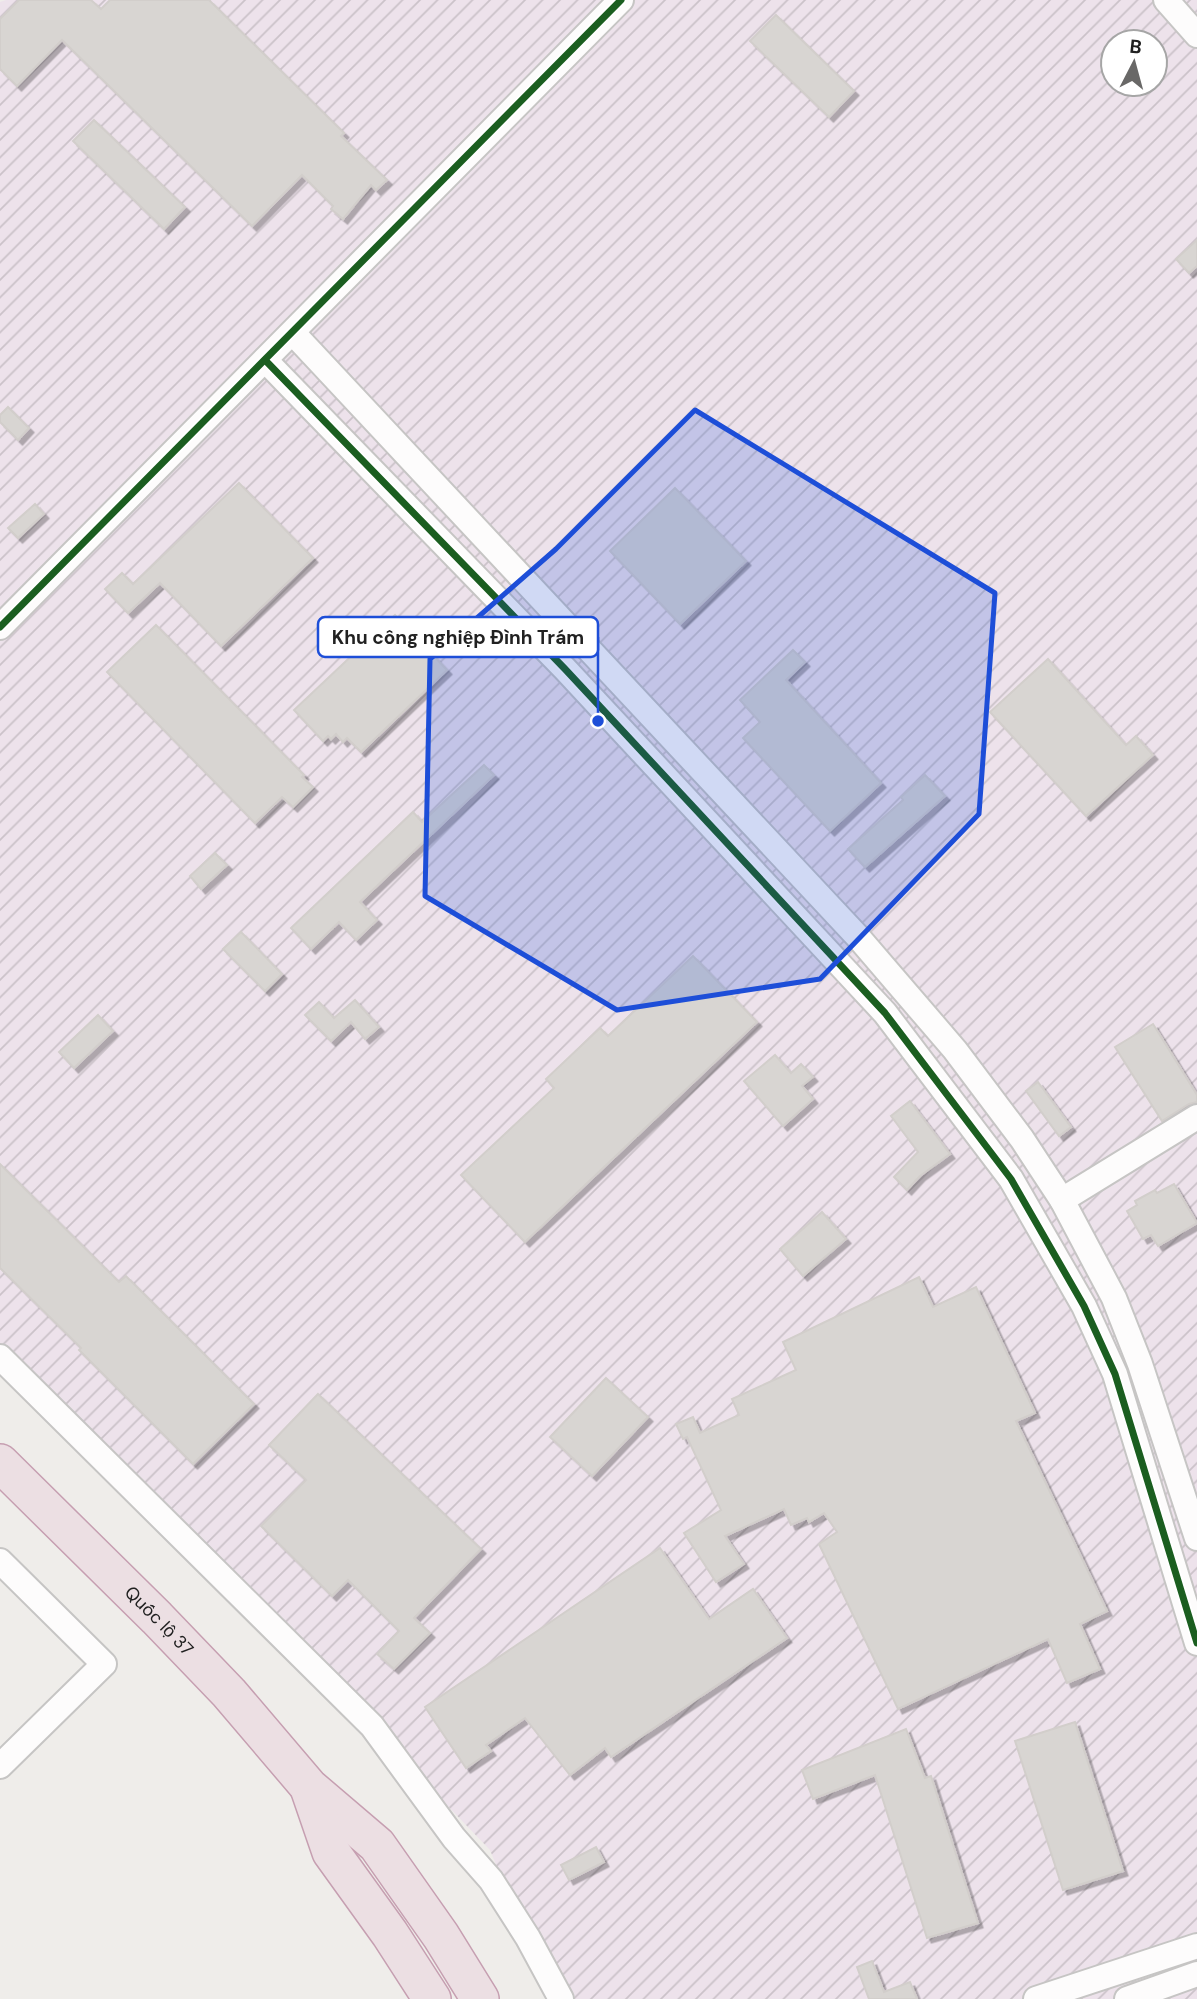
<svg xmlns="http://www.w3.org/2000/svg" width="1197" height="1999" font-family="'DM Sans',sans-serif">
<defs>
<pattern id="industrial-furrows" width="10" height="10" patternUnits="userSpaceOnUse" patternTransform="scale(1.75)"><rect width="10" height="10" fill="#ede2eb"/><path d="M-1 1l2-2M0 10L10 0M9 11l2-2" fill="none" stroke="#cbc2c9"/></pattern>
<filter id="shadow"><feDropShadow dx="4.5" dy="4.5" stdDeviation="0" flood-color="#0004"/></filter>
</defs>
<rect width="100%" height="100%" fill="#efedea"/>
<!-- industrial -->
<path fill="url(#industrial-furrows)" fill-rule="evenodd" d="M6,0h1191v1999h-646l-61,-149 -334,-348 -156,-145v-1355zM1113,42h42v42h-42z"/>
<!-- building -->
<g fill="#d8d5d2" stroke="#d2cecb" stroke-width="2" filter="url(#shadow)">
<path d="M19,0h72l10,9 9,-9h99l135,133 -3,3 46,44 -11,10 -5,-5 -28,34 -12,-10 2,-3 -31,-31 -50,51 -190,-186 -45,46 -17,-17v-50z"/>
<path d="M776,15l78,76 -25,26 -79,-76z"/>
<path d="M94,120l91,87 -21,22 -91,-88z"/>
<path d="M1197,240v26l-8,7 -13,-14z"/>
<path d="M8,407l21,21 -11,12 -18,-18v-7z"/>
<path d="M239,483l74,75 -92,88 -61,-63 -32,30 -23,-24 17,-16 11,11z"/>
<path d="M675,488l71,73 -66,63 -70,-73z"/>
<path d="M35,504l9,10 -26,24 -10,-10z"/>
<path d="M395,615l52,55 -86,82 -14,-14 -4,4 -7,-8 -5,5 -3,-3 -5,5 -29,-31z"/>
<path d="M156,625l148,150 -2,2 11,10 -20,20 -11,-10 -27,26 -148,-151z"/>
<path d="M793,650l12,12 -19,18 95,103 -51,48 -87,-93 17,-16 -20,-22z"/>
<path d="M1048,659l78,86 10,-9 17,19 -67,61 -96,-104z"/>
<path d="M484,765l10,10 -134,127 17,18 -21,20 -17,-18 -28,27 -20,-21 122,-116 9,10z"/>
<path d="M925,775l20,21 -80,71 -17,-18 55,-49 -2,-3z"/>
<path d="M215,853l12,12 -26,24 -11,-13z"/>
<path d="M241,932l41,42 -17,17 -42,-42z"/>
<path d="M693,956l64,66 -232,220 -64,-67 93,-87 -8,-9 54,-51 8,8z"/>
<path d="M355,1000l24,27 -14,12 -14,-17 -20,19 -26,-26 14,-13 15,16z"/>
<path d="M98,1015l15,16 -39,37 -15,-16z"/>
<path d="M1153,1024l44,71v7l-8,2 -27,17 -47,-74z"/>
<path d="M775,1055l16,18 10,-9 12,13 -11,9 11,13 -30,27 -39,-45z"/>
<path d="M1038,1082l33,45 -12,9 -33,-45z"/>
<path d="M910,1101l40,53 -30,22 -13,14 -13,-13 24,-25 -27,-36z"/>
<path d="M0,1164l119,118 7,-6 128,128 -61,60 -114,-114 2,-2 -81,-80z"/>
<path d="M1174,1184l23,39 -39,23 -7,-11 -8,4 -16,-28 10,-6 -2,-4 20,-11 2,3z"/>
<path d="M822,1212l24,27 -43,37 -23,-27z"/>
<path d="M919,1277l14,30 43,-20 59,126 -19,8 91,190 -27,13 20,45 -33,14 -19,-44 -150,70 -79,-165 18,-12 -13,-19 -15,9 -2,-4 -16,7 -7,-16 -59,27 19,28 -28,18 -32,-49 37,-23 -34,-73 -4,2 -7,-15 17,-7 7,16 39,-18 -7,-16 64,-29 -13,-28z"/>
<path d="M606,1378l42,39 -56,59 -42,-39z"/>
<path d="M318,1394l163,155 -67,69 16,15 -36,36 -17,-15 22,-23 -51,-51 -16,16 -71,-70 45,-46 -37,-35z"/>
<path d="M660,1548l49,71 44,-30 34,49 -176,119 -6,-9 -35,27 -45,-57 -39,27 5,6 -25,17 -41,-61z"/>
<path d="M1075,1722l48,149 -60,19 -48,-149z"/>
<path d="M906,1729l19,49 6,-2 47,147 -51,15 -52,-163 -62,24 -11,-29z"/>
<path d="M596,1847l8,15 -35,18 -8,-15z"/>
<path d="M872,1961l12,31 26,-10 7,17h-48l-12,-32z"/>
</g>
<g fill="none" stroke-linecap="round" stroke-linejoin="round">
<!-- minor casing -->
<g stroke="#c6c5c4" stroke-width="28">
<g id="minor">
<path d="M1166,0l31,35"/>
<path d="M293,333l565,604 97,113 67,89 40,61 52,98 26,66 57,174"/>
<path d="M265,360l300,309 320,344 126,166 73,127 31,68 82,269"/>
<path d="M0,627l621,-627"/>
<path d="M1062,1200l135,-83"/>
<path d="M0,1357l372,369 82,112 37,42 37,58 33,61"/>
<path d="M0,1561l104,103 -104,102"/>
<path d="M1036,1999l161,-53"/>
<path d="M1127,1999l70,-25"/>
</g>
</g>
<!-- highway casing -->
<g stroke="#c69fb1" stroke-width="40">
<g id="highway">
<path id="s1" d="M0,1463l157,155 72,75 80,94 68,58 64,91 39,63"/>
<path d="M309,1788l22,64 59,82 42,65"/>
</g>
</g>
<!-- minor -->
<use href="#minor" stroke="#fdfcfc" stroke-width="24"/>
<!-- highway -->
<use href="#highway" stroke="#ecdfe3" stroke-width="37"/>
<!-- cycleway casing -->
<g stroke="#fff" stroke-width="11">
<g id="cycleway">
<path d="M265,360l300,309 320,344 126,166 73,127 31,68 82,269"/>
<path d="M0,627l621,-627"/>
</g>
</g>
<!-- cycleway -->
<use href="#cycleway" stroke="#1b5e20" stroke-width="7"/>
</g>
<!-- marked area -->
<path fill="#1d4ed8" fill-opacity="0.2" stroke="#1d4ed8" stroke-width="5" stroke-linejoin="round" d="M695,410l300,183 -16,221 -159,165 -203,31 -192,-114 5,-237 126,-110z"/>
<g text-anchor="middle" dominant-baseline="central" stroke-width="5" stroke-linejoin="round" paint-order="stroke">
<!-- street labels -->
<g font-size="18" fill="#212121" stroke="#fff">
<text stroke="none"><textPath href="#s1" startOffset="224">Quốc lộ 37</textPath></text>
</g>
</g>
<!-- callouts -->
<path fill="none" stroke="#1d4ed8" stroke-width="2.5" d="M598 721L598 637"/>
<circle fill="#1d4ed8" stroke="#fff" stroke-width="2.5" cx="598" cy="721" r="7"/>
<rect fill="#fff" stroke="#1d4ed8" stroke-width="2.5" x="318" y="617" width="280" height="40" rx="7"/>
<g font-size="19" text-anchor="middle" font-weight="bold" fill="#212121">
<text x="458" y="644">Khu công nghiệp Đình Trám</text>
</g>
<!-- north arrow -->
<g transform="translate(1134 63) rotate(6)"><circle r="33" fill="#ffffff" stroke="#a6a6a6" stroke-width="2"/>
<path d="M0-5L12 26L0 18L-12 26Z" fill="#696867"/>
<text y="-10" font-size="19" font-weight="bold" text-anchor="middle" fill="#212121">B</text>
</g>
</svg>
